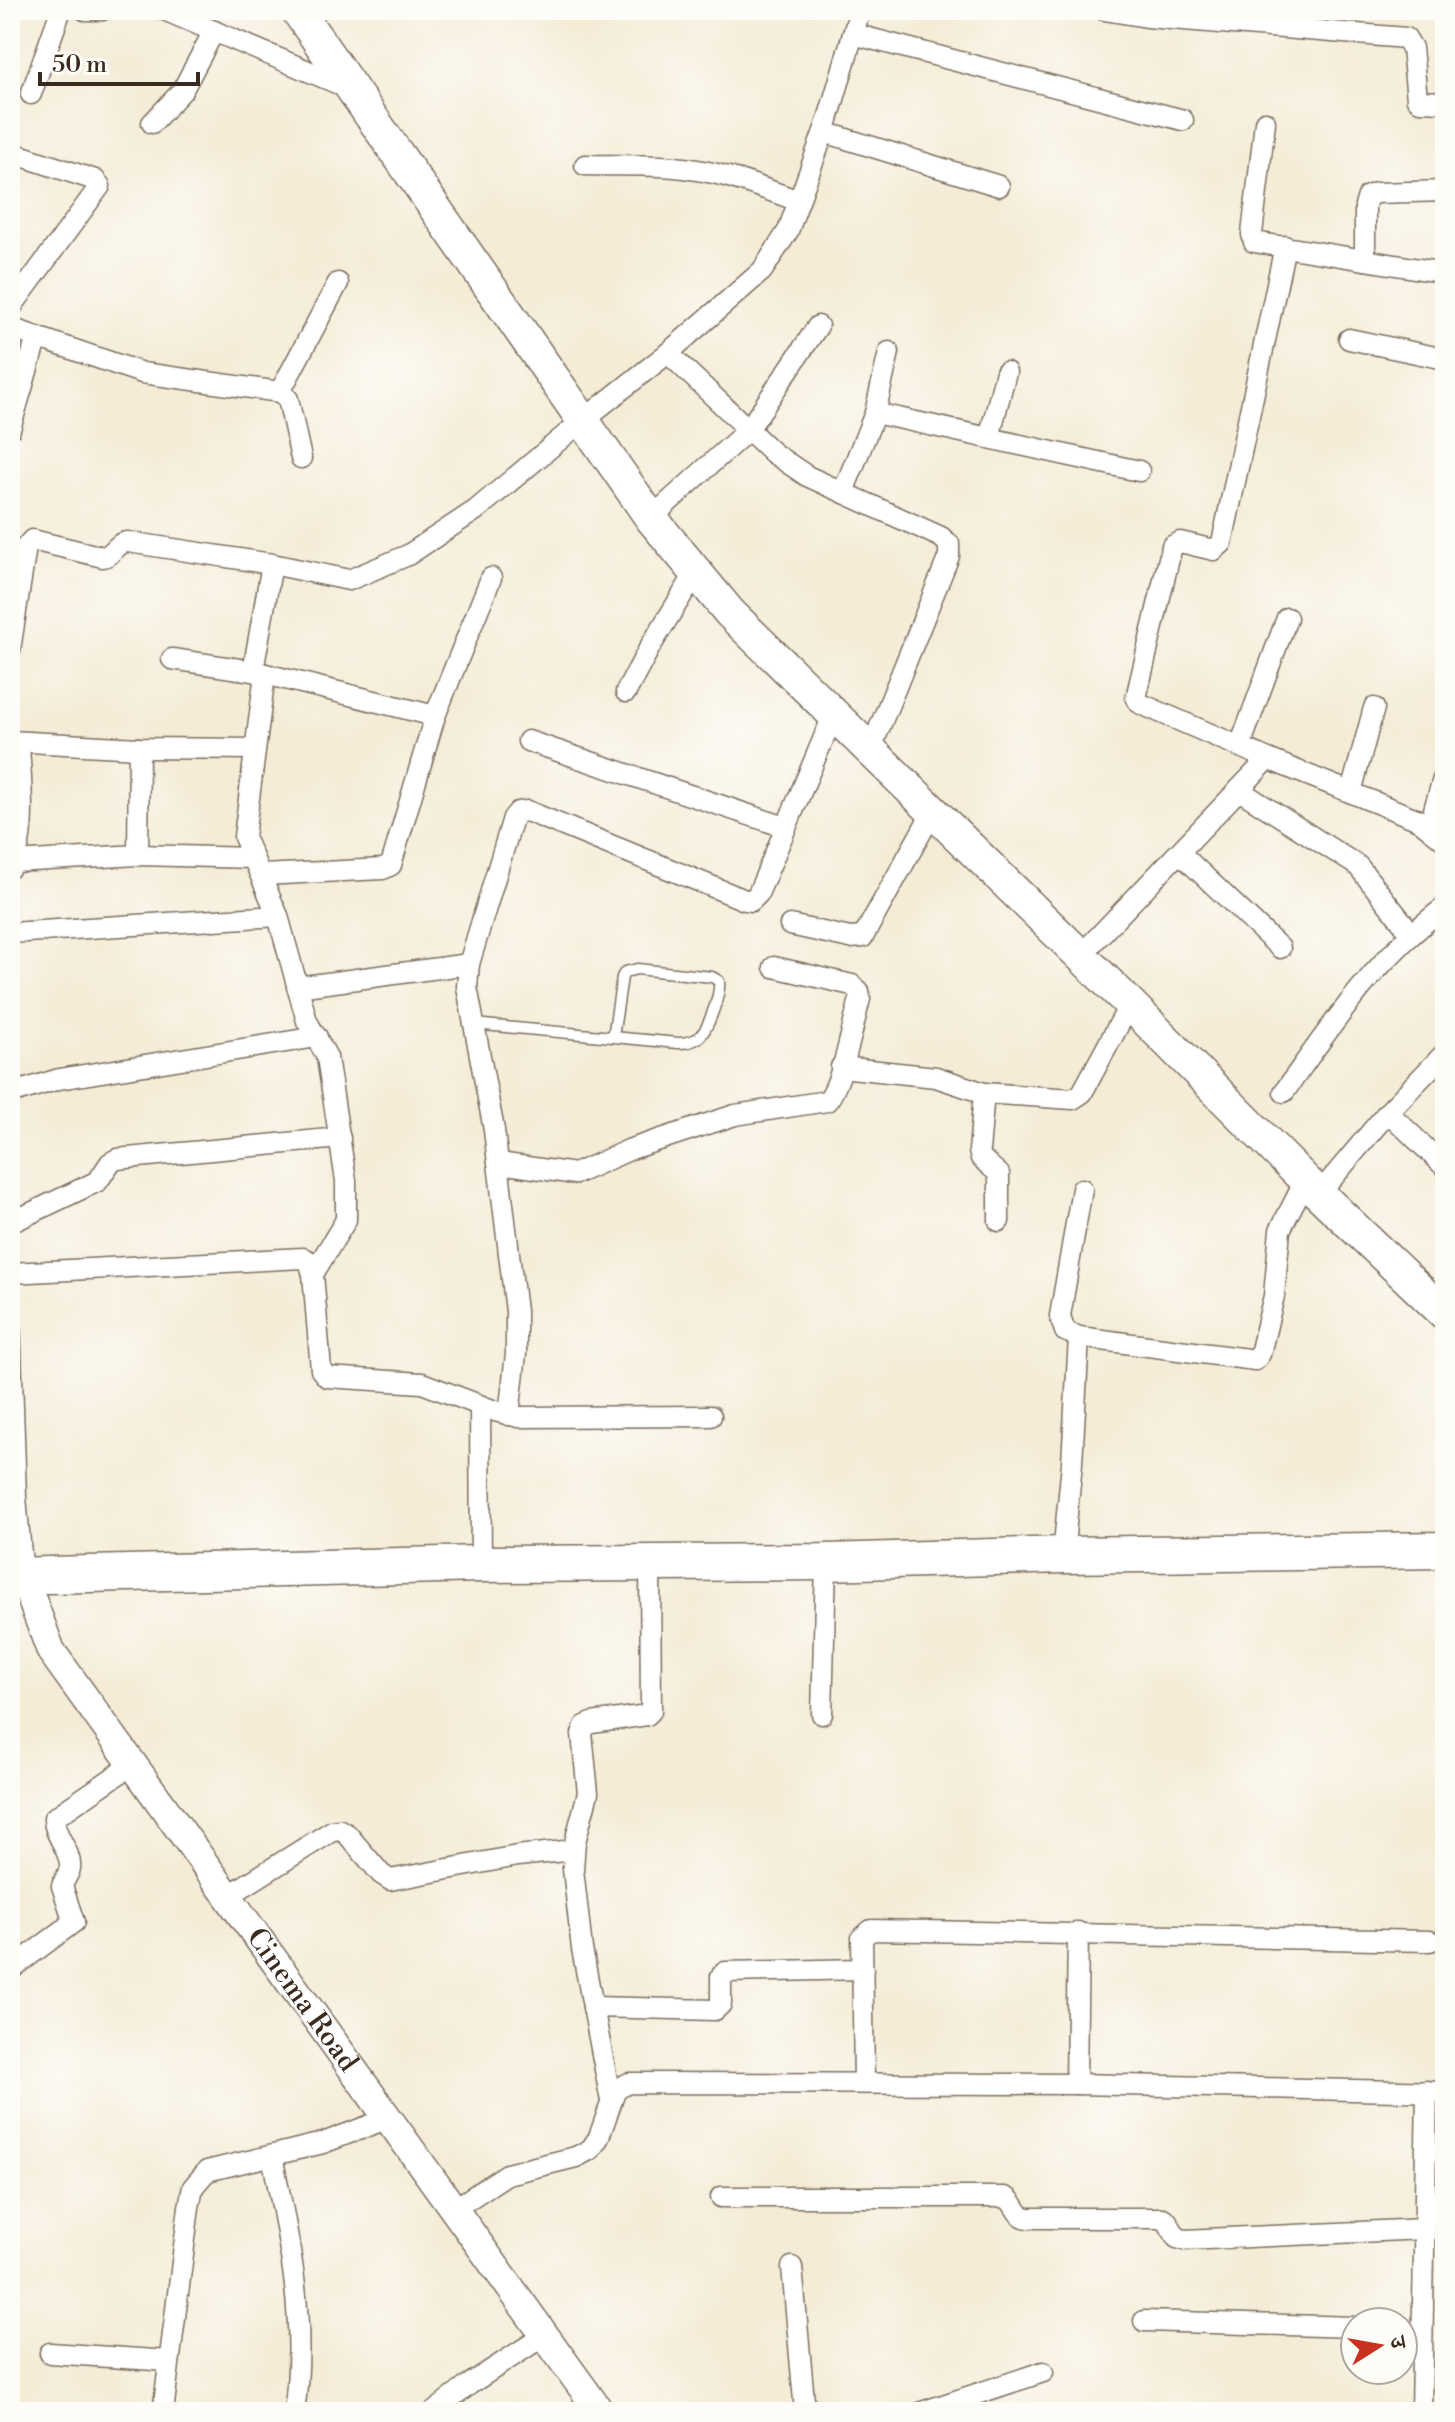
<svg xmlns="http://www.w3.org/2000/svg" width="1455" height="2422" font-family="'Libre Bodoni','Noto Serif Devanagari',serif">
<rect width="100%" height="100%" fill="#fdfcf7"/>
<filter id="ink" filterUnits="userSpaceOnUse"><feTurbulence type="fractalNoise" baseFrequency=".0125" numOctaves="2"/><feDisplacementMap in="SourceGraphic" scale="16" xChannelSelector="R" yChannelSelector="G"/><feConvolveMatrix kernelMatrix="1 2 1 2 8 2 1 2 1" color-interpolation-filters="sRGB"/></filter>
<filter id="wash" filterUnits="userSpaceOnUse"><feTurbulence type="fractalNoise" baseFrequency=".006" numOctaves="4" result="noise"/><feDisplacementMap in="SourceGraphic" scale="32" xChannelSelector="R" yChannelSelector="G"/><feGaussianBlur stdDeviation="1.8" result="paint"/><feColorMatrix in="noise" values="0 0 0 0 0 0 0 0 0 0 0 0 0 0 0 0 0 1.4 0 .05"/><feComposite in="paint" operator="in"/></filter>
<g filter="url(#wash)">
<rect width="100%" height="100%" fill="#f4ecd7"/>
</g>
<g filter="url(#ink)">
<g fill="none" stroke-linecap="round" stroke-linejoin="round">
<!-- lane casing -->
<g stroke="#7c6e5f" stroke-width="13">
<path id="lane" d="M473,1024l205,19c7,0 14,-1 20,-5 10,-7 23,-45 21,-57l-7,-4 -75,-8 -12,3 -3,5 -9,60"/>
</g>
<!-- street casing -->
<g stroke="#7c6e5f" stroke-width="23">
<g id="street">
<path d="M85,10h17"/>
<path d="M164,10l184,78"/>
<path d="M1104,10l43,7 259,21 6,10 5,51 3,2 25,1"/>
<path d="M853,34l330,86"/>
<path d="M31,94l30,-84"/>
<path d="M1265,122l-13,112 2,8 191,31"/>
<path d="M152,123l30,-32 32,-60"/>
<path d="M824,132l175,54"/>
<path d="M10,152l85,28 5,6 -90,123"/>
<path d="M585,165c39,1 80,-2 118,6 33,6 64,19 96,30"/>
<path d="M1285,246l-63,297 -8,7 -34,-8 -8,4 -36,152 5,6 127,55 151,61 26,21"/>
<path d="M1365,260v-54l3,-10 8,-3 69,-2"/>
<path d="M10,328l132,45 138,19 8,7 13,59"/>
<path d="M1349,339l96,20"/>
<path d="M668,353l105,100 34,23 134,61 8,7v12l-79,195"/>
<path d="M280,392l58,-109"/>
<path d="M875,413l264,58"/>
<path d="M10,429l27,-92"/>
<path d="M989,438l17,-66"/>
<path d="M843,492l32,-79 14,-61"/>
<path d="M651,518l97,-88 70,-104"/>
<path d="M10,650l16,-103 6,-7 71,17c11,-2 13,-15 25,-15l144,22 77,16 59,-25 68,-45 106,-89 86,-68 94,-82 26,-40 39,-108 33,-113"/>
<path d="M172,659l81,12 182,45"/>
<path d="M253,671l19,-107"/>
<path d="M265,674l-21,163 34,79 29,105 20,36 19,124v39l-33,54"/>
<path d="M626,692l24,-45 45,-73"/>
<path d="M10,741l129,7 116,1"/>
<path d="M528,741l257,86"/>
<path d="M1240,746l47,-128"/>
<path d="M1239,790l119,76 53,67"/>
<path d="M1351,792l23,-84"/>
<path d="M1429,827l16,-55"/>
<path d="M1180,853l100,95"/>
<path d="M138,855l1,-107"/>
<path d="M14,862l124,-7 115,3"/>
<path d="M10,868c19,-31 10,-90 9,-126"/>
<path d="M262,875l121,-6 8,-4 44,-149 56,-138"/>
<path d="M790,925l60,13 13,-1 69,-124"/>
<path d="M10,933l268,-17"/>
<path d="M1080,956l188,-197"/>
<path d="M297,987l172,-23"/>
<path d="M841,1067l95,10 48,16 89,6 9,-6 48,-89"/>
<path d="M1284,1092c50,-70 91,-133 161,-185"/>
<path d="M984,1093l-5,58 2,7 18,16v47"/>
<path d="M10,1094l49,-15 258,-42"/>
<path d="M1388,1112l57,55"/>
<path d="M499,1163l76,11 56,-25 104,-34 92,-14c15,-17 26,-77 33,-102l-1,-8 -7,-6 -78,-18"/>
<path d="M1082,1189l-22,127 5,15 14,6 176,23 5,-6 14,-58 6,-66 25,-49"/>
<path d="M1319,1194l69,-82 57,-59"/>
<path d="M10,1223l88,-42 12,-18 7,-4 223,-21"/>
<path d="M10,1273l293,-15 6,3 4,13 8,96 6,7 95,6 73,28 24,6 192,-1"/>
<path d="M10,1318l6,179 7,79"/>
<path d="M480,1406l1,158"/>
<path d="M509,1415l7,-61v-43l-22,-181 -27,-143 2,-23 44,-146 5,-6 9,-1 218,89 6,1 7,-7 75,-178"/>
<path d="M1063,1555l9,-92 7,-126"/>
<path d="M822,1714l4,-152"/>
<path d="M228,1896l104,-65 8,-1 7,4 34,40 9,6 127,-24 57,-6"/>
<path d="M10,1970l64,-48 -12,-36c2,-6 7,-12 8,-18 2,-17 -17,-33 -16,-50l79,-54"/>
<path d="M593,2007l122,3 6,-6v-28l4,-4 138,-3"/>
<path d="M864,2083l-2,-145 9,-8 559,11"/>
<path d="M1076,2084l2,-152"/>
<path d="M611,2101l-29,-152 -9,-80 2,-27 13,-49 -6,-59 3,-8 7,-3 55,-8 4,-4 -1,-149"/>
<path d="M272,2156c18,86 35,167 22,256"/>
<path d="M721,2197h283c12,3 10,19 24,21h135l4,3 10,17 8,2 239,-11"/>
<path d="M454,2209l53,-35 69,-17 15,-8 8,-12 16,-45 4,-4 10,-5 447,1 369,8"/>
<path d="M792,2267l13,145"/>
<path d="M1144,2321l211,6"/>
<path d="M50,2353l119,8"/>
<path d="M163,2412l26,-205 4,-20 14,-16 116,-28 66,-25"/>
<path d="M434,2412l36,-28 75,-49"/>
<path d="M922,2412l121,-40"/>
<path d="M1421,2412l6,-321"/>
</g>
</g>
<!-- secondary casing -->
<g stroke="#7c6e5f" stroke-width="31">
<g id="secondary">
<path id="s1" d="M23,1576l28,75 549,761"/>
</g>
</g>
<!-- primary casing -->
<g stroke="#7c6e5f" stroke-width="35">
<path id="primary" d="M297,10l354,508 79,95 400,391 189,190 126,120"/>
</g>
<!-- highway casing -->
<g stroke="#7c6e5f" stroke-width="39">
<path id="highway" d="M10,1576l471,-12 345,-2 237,-7 382,-5"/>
</g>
<!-- lane -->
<use href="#lane" stroke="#fff" stroke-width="10"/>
<!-- street -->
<use href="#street" stroke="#fff" stroke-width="20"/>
<!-- secondary -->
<use href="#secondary" stroke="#fff" stroke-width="28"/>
<!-- primary -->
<use href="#primary" stroke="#fff" stroke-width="32"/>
<!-- highway -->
<use href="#highway" stroke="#fff" stroke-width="36"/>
</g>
</g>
<g text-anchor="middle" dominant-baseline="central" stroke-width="8" stroke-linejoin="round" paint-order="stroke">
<!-- street labels -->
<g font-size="28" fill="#3b2a1e" stroke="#fdfcf7">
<text stroke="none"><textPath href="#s1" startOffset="510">Cinema Road</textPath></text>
</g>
</g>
<!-- margin -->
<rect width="1455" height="2422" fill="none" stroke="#fdfcf7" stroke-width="40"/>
<!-- north arrow -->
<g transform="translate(1379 2346) rotate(79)"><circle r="38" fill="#fdfcf7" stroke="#afa8a0" stroke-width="2"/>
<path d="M0-6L14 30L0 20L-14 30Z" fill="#c8321e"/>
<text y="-12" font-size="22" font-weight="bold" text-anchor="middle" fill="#3b2a1e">उ</text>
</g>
<!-- scale -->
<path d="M40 72v12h158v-12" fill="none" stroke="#3b2a1e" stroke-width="4"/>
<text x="52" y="72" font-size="24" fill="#3b2a1e" stroke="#fdfcf7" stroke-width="6" paint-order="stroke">50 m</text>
</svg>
